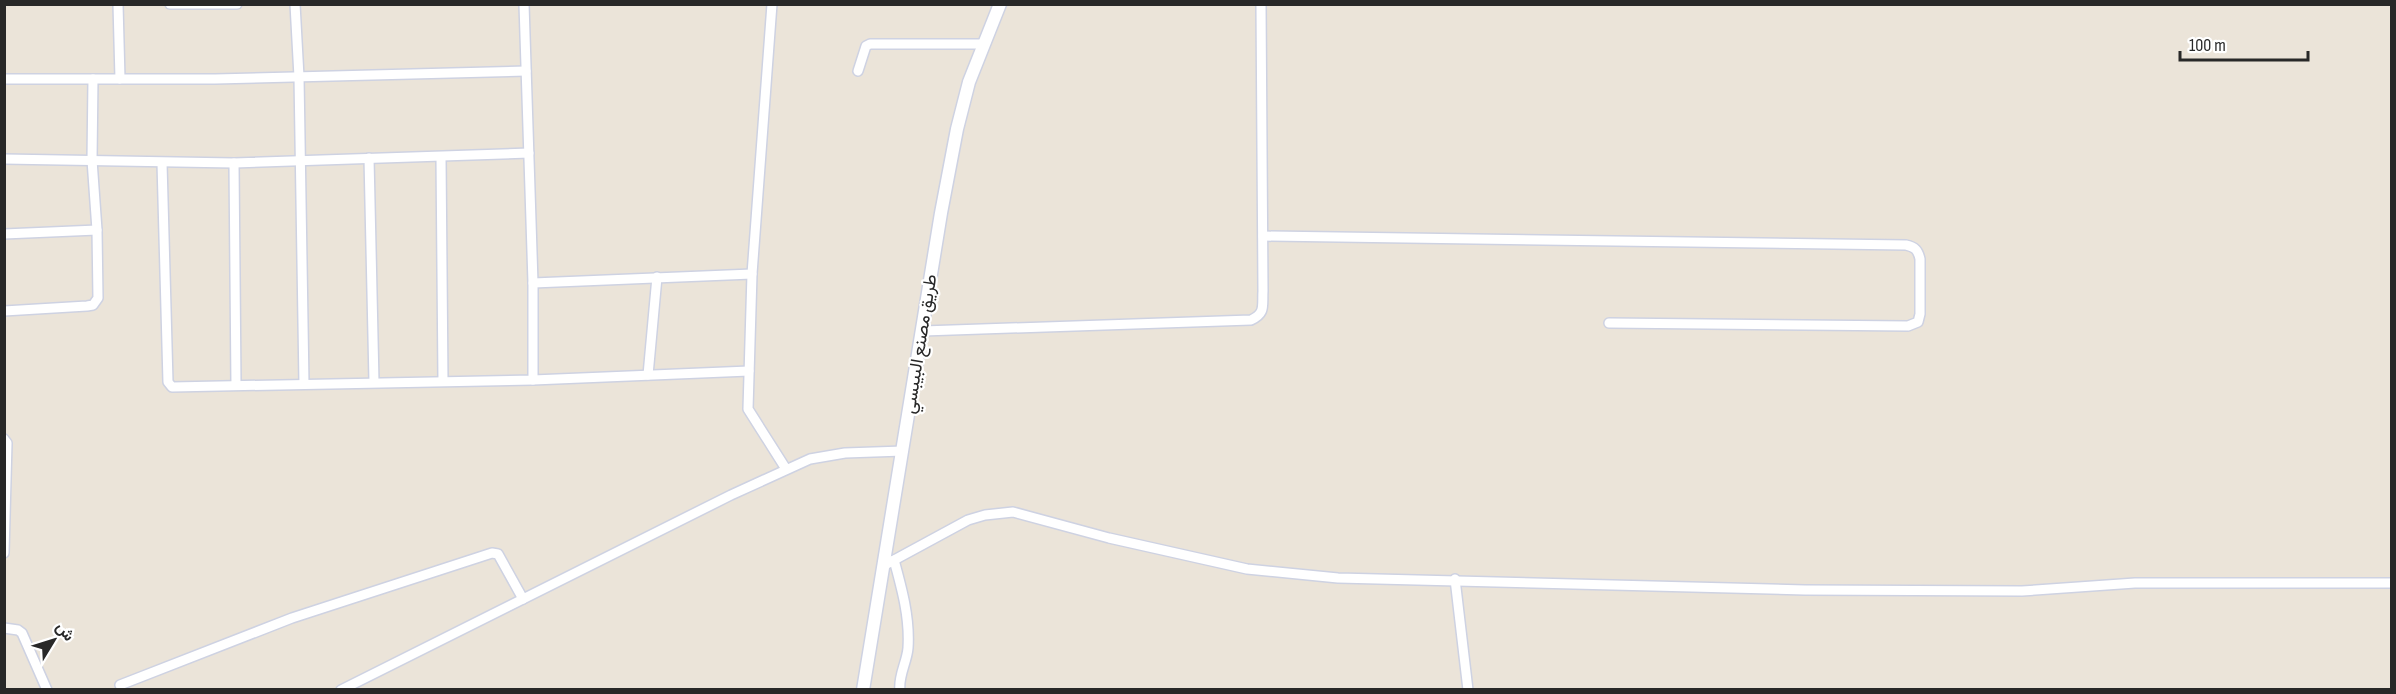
<svg xmlns="http://www.w3.org/2000/svg" width="2396" height="694" font-family="'Sofia Sans Condensed',Vazirmatn,sans-serif">
<rect width="100%" height="100%" fill="#ebe4d9"/>
<g fill="none" stroke-linecap="round" stroke-linejoin="round">
<!-- minor casing -->
<g stroke="#ced2e2" stroke-width="12">
<g id="minor">
<path d="M118,4l2,75"/>
<path d="M170,4h67"/>
<path d="M295,4l4,73 5,307"/>
<path d="M524,4l9,279v97"/>
<path d="M772,4l-20,270 -4,135 38,60"/>
<path d="M858,71l8,-25 4,-2h113"/>
<path d="M4,79h211l311,-8"/>
<path d="M441,157l2,224"/>
<path d="M369,158l5,224"/>
<path d="M4,159l230,4 295,-10"/>
<path d="M162,163l6,219 4,5 361,-7 216,-9"/>
<path d="M234,163l2,222"/>
<path d="M4,234l93,-4"/>
<path d="M1263,236l643,9c9,2 12,5 14,14v55l-2,8 -10,4 -299,-3"/>
<path d="M533,283l219,-9"/>
<path d="M4,311l83,-5 6,-1 5,-7 -1,-68 -5,-70 1,-81"/>
<path d="M923,331l328,-11c15,-7 11,-14 12,-29l-2,-287"/>
<path d="M648,375l9,-98"/>
<path d="M4,439l3,4 -3,110"/>
<path d="M894,560c8,29 16,58 14,88 -1,14 -10,28 -8,42"/>
<path d="M885,565l83,-45 17,-5 28,-3 96,26 138,31 91,9 467,12 217,1 113,-8h257"/>
<path d="M1455,579l13,111"/>
<path d="M4,628l14,2 4,3 25,57"/>
<path d="M120,685l172,-67 200,-65 6,1 25,45"/>
<path d="M341,690l390,-195 79,-36 35,-6 58,-2"/>
</g>
</g>
<!-- secondary casing -->
<g stroke="#ced2e2" stroke-width="15">
<path id="secondary" d="M863,690l78,-477 16,-84 12,-47 31,-78"/>
</g>
<!-- minor -->
<use href="#minor" stroke="#fff" stroke-width="9"/>
<!-- secondary -->
<use href="#secondary" stroke="#fff" stroke-width="12"/>
</g>
<g text-anchor="middle" dominant-baseline="central" stroke-width="4.5" stroke-linejoin="round" paint-order="stroke">
<!-- street labels -->
<g font-size="18" fill="#282828" stroke="#fff">
<text transform="translate(920 344) rotate(-81)">طريق مصنع البيبسي</text>
</g>
</g>
<!-- border -->
<rect width="2396" height="694" fill="none" stroke="#282828" stroke-width="12"/>
<!-- north arrow -->
<g transform="translate(54 640) rotate(52)" stroke="#ffffff" stroke-width="4.5" paint-order="stroke">
<path d="M0-4.5L10 22L0 15L-10 22Z" fill="#282828"/>
<text y="-9" font-size="16" font-weight="bold" text-anchor="middle" fill="#282828">ش</text>
</g>
<!-- scale -->
<path d="M2180 51v9h128v-9" fill="none" stroke="#282828" stroke-width="3"/>
<text x="2189" y="51" font-size="18" fill="#282828" stroke="#ffffff" stroke-width="4.5" paint-order="stroke">100 m</text>
</svg>
